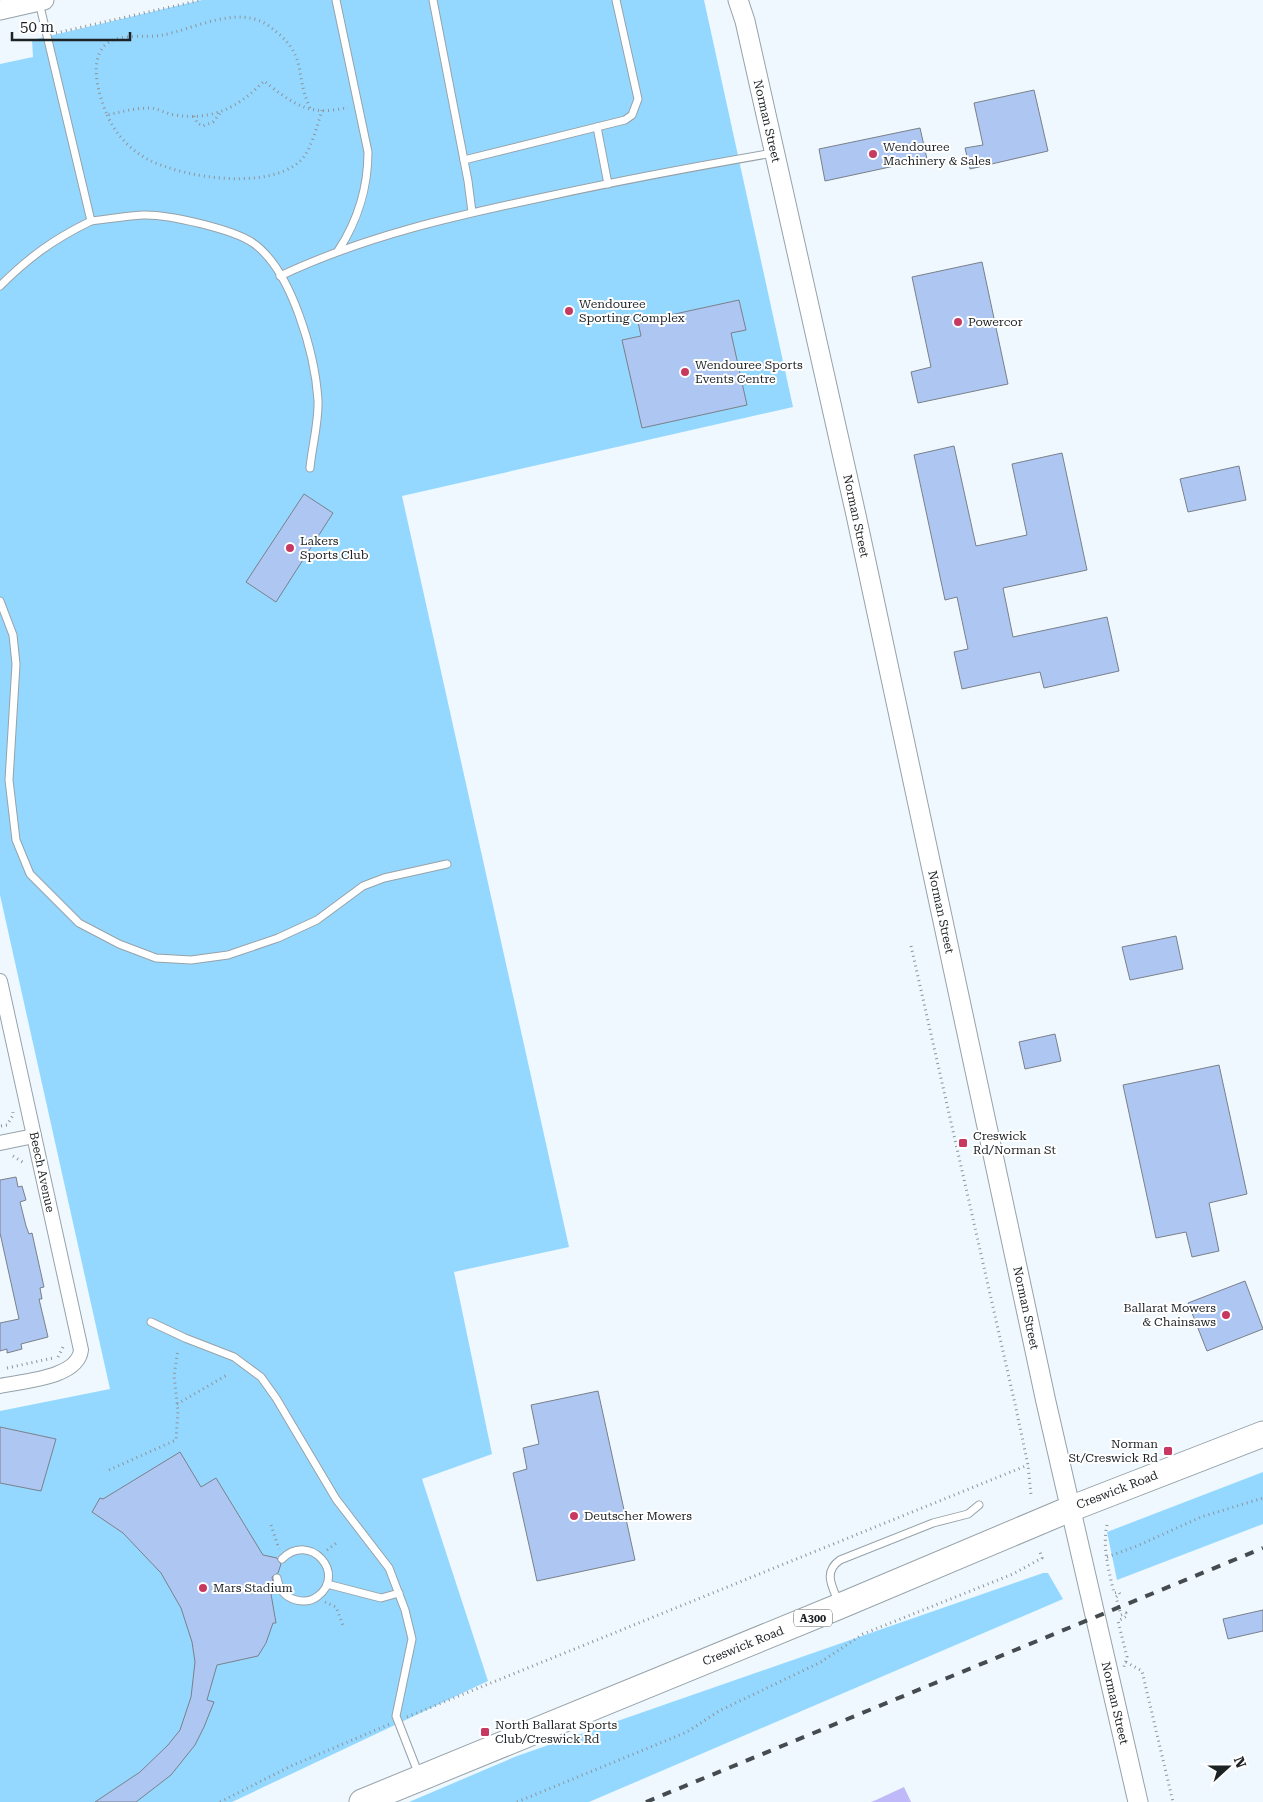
<svg xmlns="http://www.w3.org/2000/svg" width="1263" height="1802" font-family="'Roboto Serif',serif">
<rect width="100%" height="100%" fill="#eef8fe"/>
<!-- green -->
<g fill="#95d8ff">
<path d="M202,0h502l89,407 -391,89 167,751 -115,25 38,182 -70,25 66,202 -256,121h-232v-391l110,-22 -110,-494v-831l33,-7 -1,-17z"/>
<path d="M1263,1472v52l-146,56 -10,-48z"/>
<path d="M1043,1573h5l15,26 -474,203h-180l108,-46z"/>
</g>
<!-- water -->
<path fill="#bfb9f9" d="M904,1787l7,15h-40l5,-2z"/>
<!-- building -->
<g fill="#adc6f2" stroke="#7a808a">
<path d="M1034,90l14,61 -78,18 -5,-21 18,-3 -9,-42z"/>
<path d="M920,128l7,31 -102,22 -6,-32z"/>
<path d="M982,262l26,122 -90,19 -7,-31 20,-5 -19,-90z"/>
<path d="M739,300l7,30 -15,3 16,72 -105,23 -20,-88 19,-4 -3,-14z"/>
<path d="M954,446l22,100 51,-11 -15,-71 50,-11 25,117 -84,18 10,49 94,-20 12,54 -75,17 -4,-16 -78,17 -8,-37 14,-3 -11,-52 -12,3 -31,-145z"/>
<path d="M1239,466l7,34 -58,12 -8,-33z"/>
<path d="M304,494l29,19 -57,89 -30,-20z"/>
<path d="M1176,936l7,33 -53,11 -8,-33z"/>
<path d="M1055,1034l6,27 -36,8 -6,-27z"/>
<path d="M1219,1065l28,129 -38,9 10,48 -27,6 -6,-25 -30,6 -33,-153z"/>
<path d="M16,1177l2,10 4,-1 4,14 -6,2 6,24 3,8 3,-1 12,54 -4,1 2,11h-3l9,38 -27,7 1,5 -15,4v-4l-7,2v-28l19,-4 -19,-86v-53z"/>
<path d="M1245,1281l18,48 -56,22 -19,-48z"/>
<path d="M598,1391l37,169 -98,21 -24,-108 14,-4 -4,-21 16,-4 -8,-39z"/>
<path d="M0,1427l56,12 -15,52 -41,-8z"/>
<path d="M180,1452l21,35 15,-9 47,77 14,3 4,6 -3,9 -6,4 2,9 -3,8 5,29h-3l-7,20 -8,13 -41,9 -10,35 7,2 -10,25 -9,18 -24,30 -35,27h-41l45,-30 28,-27 12,-15 11,-33 4,-35 -3,-20 -11,-34 -20,-35 -38,-40 -31,-21 8,-14 3,1z"/>
<path d="M1263,1610v21l-35,8 -5,-20z"/>
</g>
<g fill="none" stroke-linecap="round" stroke-linejoin="round">
<!-- lane casing -->
<g stroke="#96a2a9" stroke-width="9">
<g id="lane">
<path d="M336,0l32,152c0,35 -11,70 -30,99"/>
<path d="M433,0l35,181 4,31"/>
<path d="M39,2l52,219c17,-2 35,-5 52,-6 24,-1 90,14 110,28 39,27 62,112 65,157 1,22 -6,46 -8,68"/>
<path d="M597,127l11,57"/>
<path d="M464,160l161,-40 7,-5 6,-16 -22,-99"/>
<path d="M280,276c87,-41 175,-60 269,-80 74,-16 149,-30 224,-43"/>
<path d="M0,286c29,-29 54,-47 91,-65"/>
<path d="M0,601l13,34 3,29 -7,116 7,60 14,34 49,49 40,21 37,14 35,2 37,-5 50,-17 39,-18 46,-34 21,-8 63,-14"/>
<path d="M151,1322l34,16 49,19 27,20 15,21 60,101 53,69 16,42 7,29 -16,77 23,59"/>
<path d="M277,1578c2,11 8,19 19,22 8,2 16,1 22,-4 29,-22 -8,-65 -36,-37"/>
<path d="M327,1584l54,14 18,-5"/>
<path d="M838,1601c-6,-15 -15,-29 2,-41l93,-37 35,-9 11,-9"/>
</g>
</g>
<!-- street casing -->
<g stroke="#96a2a9" stroke-width="16">
<g id="street">
<path d="M0,981l81,369c-3,28 -58,31 -81,36"/>
<path d="M0,1143l34,-7"/>
</g>
</g>
<!-- secondary casing -->
<g stroke="#96a2a9" stroke-width="21">
<g id="secondary">
<path d="M738,0l7,21 111,494 190,887 92,400"/>
<path d="M0,10l44,-10"/>
</g>
</g>
<!-- highway casing -->
<g stroke="#96a2a9" stroke-width="27">
<path id="highway" d="M362,1802l478,-196 230,-97 193,-75"/>
</g>
<!-- path -->
<g stroke="#8d959a" stroke-width="3" stroke-dasharray="1 4" stroke-linecap="butt">
<path d="M56,33l145,-33"/>
<path d="M310,108c-17,-37 0,-52 -41,-82 -30,-22 -75,3 -106,9 -19,4 -52,-5 -63,17 -9,19 0,45 7,63 14,-3 28,-7 42,-7 9,0 17,6 26,7 38,6 64,-8 89,-34 14,11 33,27 52,29 10,2 22,-1 32,-2"/>
<path d="M107,115c9,20 24,36 44,46 36,17 115,29 148,1 12,-10 18,-36 23,-52"/>
<path d="M194,116l3,7 6,3 10,-4 8,-10"/>
<path d="M911,946l104,458 13,61 3,30"/>
<path d="M1,1126l6,-1 6,-10v-3"/>
<path d="M13,1156l11,7v2"/>
<path d="M58,1357l6,-12"/>
<path d="M7,1368l46,-10"/>
<path d="M177,1404l50,-29"/>
<path d="M109,1470l67,-30 2,-29 -4,-35 4,-27"/>
<path d="M271,1525l8,24"/>
<path d="M1107,1525c-5,21 2,47 7,68l5,-1 1,2 -4,3 5,18 5,-2 1,3 -9,5 9,36 -3,10"/>
<path d="M327,1550l12,-9"/>
<path d="M1107,1557l30,-11 64,-29 62,-19"/>
<path d="M325,1602l11,5 8,21"/>
<path d="M1126,1662l16,9 31,131"/>
<path d="M407,1717l621,-252"/>
<path d="M220,1802l71,-36 99,-42"/>
<path d="M517,1802l170,-70 32,-21 102,-49 42,-28 150,-60 29,-16 -2,-6"/>
</g>
<!-- lane -->
<use href="#lane" stroke="#fff" stroke-width="7"/>
<!-- street -->
<use href="#street" stroke="#fff" stroke-width="14"/>
<!-- secondary -->
<use href="#secondary" stroke="#fff" stroke-width="19"/>
<!-- highway -->
<use href="#highway" stroke="#fff" stroke-width="25"/>
<!-- rail -->
<path stroke="#454b4e" stroke-width="4" stroke-dasharray="9 9" stroke-linecap="butt" d="M646,1802l617,-254"/>
</g>
<!-- markers -->
<g fill="#c83961" stroke="#fff" stroke-width="2">
<circle cx="873" cy="154" r="5"/>
<circle cx="569" cy="311" r="5"/>
<circle cx="958" cy="322" r="5"/>
<circle cx="685" cy="372" r="5"/>
<circle cx="290" cy="548" r="5"/>
<rect x="958" y="1138" width="10" height="10" rx="2.5"/>
<circle cx="1226" cy="1315" r="5"/>
<rect x="1163" y="1446" width="10" height="10" rx="2.5"/>
<circle cx="574" cy="1516" r="5"/>
<circle cx="203" cy="1588" r="5"/>
<rect x="480" y="1727" width="10" height="10" rx="2.5"/>
</g>
<g text-anchor="middle" dominant-baseline="central" stroke-width="4" stroke-linejoin="round" paint-order="stroke">
<!-- shield labels -->
<rect fill="#fff" stroke="#616466" stroke-width="1" x="794" y="1609.5" width="38" height="17" rx="4"/>
<g font-size="11" font-weight="bold" fill="#1d2225">
<text x="813" y="1618">A300</text>
</g>
<!-- street labels -->
<g font-size="12" fill="#1d2225" stroke="#fff">
<text transform="translate(767 121) rotate(77)">Norman Street</text>
<text transform="translate(856 516) rotate(78)">Norman Street</text>
<text transform="translate(941 912) rotate(78)">Norman Street</text>
<text transform="translate(42 1172) rotate(78)">Beech Avenue</text>
<text transform="translate(1026 1308) rotate(78)">Norman Street</text>
<text transform="translate(1117 1490) rotate(-21)">Creswick Road</text>
<text transform="translate(743 1646) rotate(-22)">Creswick Road</text>
<text transform="translate(1115 1703) rotate(77)">Norman Street</text>
</g>
<!-- poi labels -->
<g font-size="12" fill="#1d2225" stroke="#fff" text-anchor="start">
<text x="883" y="147">Wendouree<tspan x="883" dy="14">Machinery &amp; Sales</tspan></text>
<text x="579" y="304">Wendouree<tspan x="579" dy="14">Sporting Complex</tspan></text>
<text x="968" y="322">Powercor</text>
<text x="695" y="365">Wendouree Sports<tspan x="695" dy="14">Events Centre</tspan></text>
<text x="300" y="541">Lakers<tspan x="300" dy="14">Sports Club</tspan></text>
<text x="973" y="1136">Creswick<tspan x="973" dy="14">Rd/Norman St</tspan></text>
<text x="1216" y="1308" text-anchor="end">Ballarat Mowers<tspan x="1216" dy="14">&amp; Chainsaws</tspan></text>
<text x="1158" y="1444" text-anchor="end">Norman<tspan x="1158" dy="14">St/Creswick Rd</tspan></text>
<text x="584" y="1516">Deutscher Mowers</text>
<text x="213" y="1588">Mars Stadium</text>
<text x="495" y="1725">North Ballarat Sports<tspan x="495" dy="14">Club/Creswick Rd</tspan></text>
</g>
</g>
<!-- north arrow -->
<g transform="translate(1228 1767) rotate(69)" stroke="#ffffff" stroke-width="4" paint-order="stroke">
<path d="M0-4L9 19L0 12L-9 19Z" fill="#1d2225"/>
<text y="-8" font-size="14" font-weight="bold" text-anchor="middle" fill="#1d2225">N</text>
</g>
<!-- scale -->
<path d="M12 32v8h118v-8" fill="none" stroke="#1d2225" stroke-width="2.5"/>
<text x="20" y="32" font-size="15" fill="#1d2225" stroke="#ffffff" stroke-width="4" paint-order="stroke">50 m</text>
</svg>
